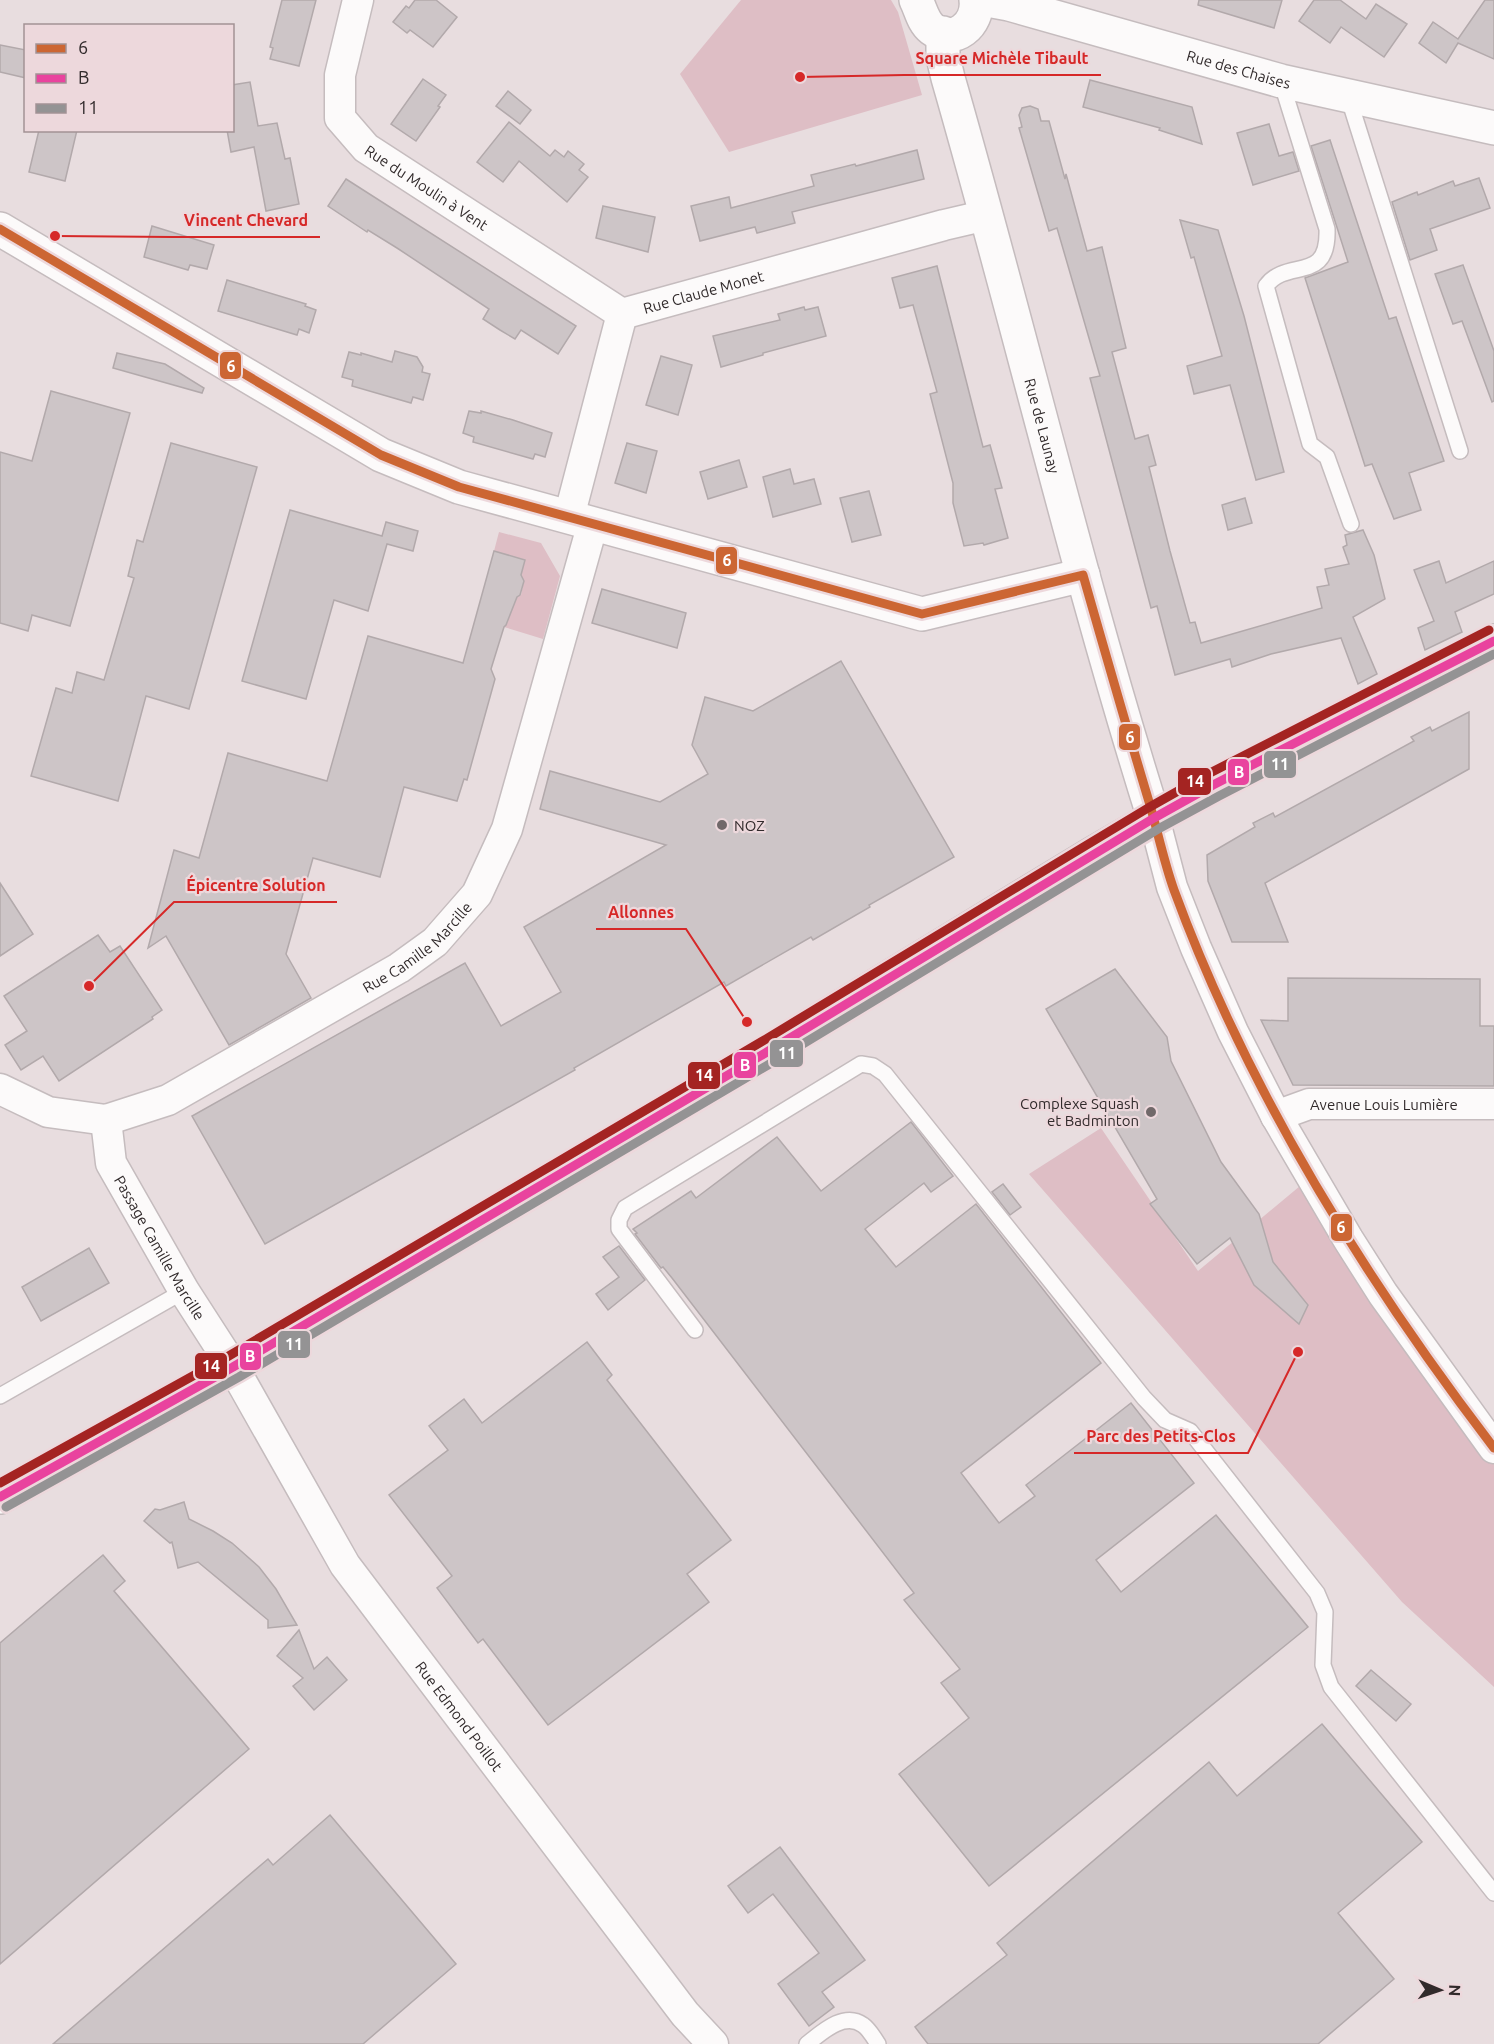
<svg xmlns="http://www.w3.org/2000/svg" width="1494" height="2044" font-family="Ubuntu,sans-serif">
<rect width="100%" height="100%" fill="#e8dddf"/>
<!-- green -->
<g fill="#debec5">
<path d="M741,0h150l7,12 24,83 -193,57 -49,-78z"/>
<path d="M499,532l42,11 19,33 -17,63 -39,-12 2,-2 11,-28 4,-2 3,-14 -3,-6 -27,-24z"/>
<path d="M1101,1128l97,143 102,-85 194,275v226l-92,-85 -373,-428z"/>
</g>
<!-- building -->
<g fill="#cdc5c7" stroke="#b2a9ab" stroke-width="1.5">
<path d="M282,0h34l-17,66 -29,-7 3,-11 -3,-1z"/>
<path d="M415,0h21l21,17 -24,30 -23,-17 -3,3 -14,-11 13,-16 3,2z"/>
<path d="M1199,0h83l-8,28 -76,-23z"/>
<path d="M1314,0h26l26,19 10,-15 31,20 -23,33 -43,-30 -11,16 -31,-22z"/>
<path d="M1485,0h9v59l-36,-16 -12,20 -27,-20 14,-21 25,17z"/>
<path d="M0,45l26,5v28l-26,-6z"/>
<path d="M423,79l23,16 -8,11 2,1 -24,34 -25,-17z"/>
<path d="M1090,80l102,27 10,37 -43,-14 1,-2 -77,-21z"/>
<path d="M250,82l8,44 19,-3 8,36 5,-1 9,46 -33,7 -12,-64 -23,5 -4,-22h5v-45z"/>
<path d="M508,91l23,19 -11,14 -24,-18z"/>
<path d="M1030,106l8,3 3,12h8l16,58 1,-5 21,77 15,-4 24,101 -14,4 23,87 13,-4 8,30 -7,2 21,84 20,72 5,-1 6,21 121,-35 -5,-21 12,-2 -4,-16 24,-5 -6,-17 4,-2 -2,-10 18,-5 11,25 11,44 -32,18 24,57 -19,10 -17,-46 -70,16 -39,13 -2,-8 -55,16 -18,-69 -6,2 -61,-230 10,-2 -43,-148 -8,3 -30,-103 3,-1 -3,-12 3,-7z"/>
<path d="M509,122l41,34 5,-6 9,7 4,-6 16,13 -5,6 9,7 -21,25 -48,-41 -16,21 -26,-20z"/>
<path d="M1269,124l10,32 14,-4 6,19 -46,14 -16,-52z"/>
<path d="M39,130h38l-12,51 -36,-9z"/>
<path d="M1330,140l59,179 7,-2 48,144 -35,12 12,37 -27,9 -22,-55 -7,2 -60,-188 43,-16 -37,-116z"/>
<path d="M917,150l7,29 -132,33 3,11 -38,10 -2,-6 -55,14 -9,-35 38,-9 2,11 83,-22 -3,-11 44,-11 1,2z"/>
<path d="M1479,178l11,30 -60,21 7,21 -27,10 -18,-58 25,-10 1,3 35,-14 2,5z"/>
<path d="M346,179l230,147 -18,28 -37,-24 -6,9 -15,-9 -17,-11 6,-10 -92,-61 -29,-18 -1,2 -39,-26z"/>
<path d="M603,206l52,11 -7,35 -52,-14z"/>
<path d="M1180,220l38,10 26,86 40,156 -28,8 -26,-95 -36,9 -7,-28 35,-10 -28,-99 -3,1z"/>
<path d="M152,226l62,19 -7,24 -17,-4 -2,5 -44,-13z"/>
<path d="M1463,265l31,86v50l-2,1 -30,-81 -9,3 -18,-50z"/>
<path d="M937,266l46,181 7,-2 12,43 -7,1 13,49 -24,7 -1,-2 -19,3 -11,-43v-20l-23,-89 7,-2 -24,-87 -13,3 -8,-30z"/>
<path d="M227,280l79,24 -1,2 11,4 -7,23 -10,-4 -2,6 -79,-24z"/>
<path d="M804,307l1,3 13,-3 8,29 -63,17v2l-42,12 -8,-31 67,-16 -2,-6z"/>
<path d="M395,351l22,6 6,10 -1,5 8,2 -7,26 -10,-3 -2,6 -59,-17 1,-6 -11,-3 7,-25 12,3v-2l31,9z"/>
<path d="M117,353l48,11 39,24 -2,5 -89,-25z"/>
<path d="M661,356l31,9 -14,50 -32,-10z"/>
<path d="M51,391l79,22 -60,213 -38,-11 -4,16 -28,-8v-171l32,9z"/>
<path d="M469,411l12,2v-2l32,9 39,13 -7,24 -10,-3 -2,5 -60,-17 1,-5 -11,-4z"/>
<path d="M171,443l86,24 -68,242 -43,-13 -28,105 -87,-25 25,-88 16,5 5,-21 27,8 30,-102 -6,-2 9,-36 6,2z"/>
<path d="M627,443l30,8 -11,42 -31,-10z"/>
<path d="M739,460l8,27 -39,12 -8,-27z"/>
<path d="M790,469l4,15 20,-5 7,25 -48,13 -10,-40z"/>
<path d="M869,491l12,44 -29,7 -12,-44z"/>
<path d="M1245,498l7,25 -24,7 -6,-25z"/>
<path d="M290,510l92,26 4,-14 32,9 -5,20 -26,-7 -19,67 -34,-11 -28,99 -64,-18z"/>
<path d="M494,551l31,9 -4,15 3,6 -4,14 -3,2 -11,28 -2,2 -13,42 4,10 -28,101 -3,-1 -7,22 -53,-14 -24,90 -67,-19 -27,96 25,44 -82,47 -63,-109 -18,12 26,-98 25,8 29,-105 99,28 41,-145 95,27z"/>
<path d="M1439,561l7,22 48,-22v33l-39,18 7,20 -37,18 -7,-22 16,-7 -20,-51z"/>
<path d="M602,589l84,24 -9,35 -85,-25z"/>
<path d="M841,661l113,196 -85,48 1,2 -57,33 -2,-3 -85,49 -2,-4 -150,86 1,2 -310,174 -73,-128 273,-153 36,63 60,-34 -37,-65 142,-82 -126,-36 10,-38 110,31 48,-28 -16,-29 13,-48 48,14z"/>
<path d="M1469,712v57l-204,114 23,59h-56l-24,-61 -1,-26 48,-28 -2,-4 20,-10 2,4 139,-76 -3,-4 19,-10 2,4z"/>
<path d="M0,883l33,51 -33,22z"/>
<path d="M98,935l12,17 10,-6 42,64 -10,7 1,2 -94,62 -16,-25 -22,14 -16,-25 22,-14 -23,-35z"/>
<path d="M1115,969l52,68 4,24 50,101 38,52 14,48 35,43 -9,19 -45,-39 -24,-47 -33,26 -47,-60 7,-5 -111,-190z"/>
<path d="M1288,978l192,1v47h14v60l-201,-1 -32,-65 27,1z"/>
<path d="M911,1122l42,54 -22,16 -7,-9 -59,46 31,38 80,-63 125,159 -140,110 38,50 36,-27 -9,-11 105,-82 63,80 -98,77 25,32 95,-77 92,112 -319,259 -90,-112 70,-56 -28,-35 19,-14 -56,-69 10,-7 -242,-315 -9,-11 -2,1 -26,-34 2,-1 -4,-4 58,-38 5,7 81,-61 44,54z"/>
<path d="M1003,1184l18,23 -11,8 -18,-23z"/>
<path d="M619,1246l26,34 -37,30 -12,-16 23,-17 -16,-20z"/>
<path d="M89,1248l20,35 -68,38 -19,-34z"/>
<path d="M587,1342l25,33 -5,5 124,160 -44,34 22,28 -161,123 -65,-86 -5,4 -41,-55 15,-12 -63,-81 59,-45 -19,-24 35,-27 18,24z"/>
<path d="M184,1502l5,17 24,12 19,12 27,24 17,22 21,36 -29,3v-8l-70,-58 -20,6 -6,-26 -2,1 -26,-22 11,-12 5,1z"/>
<path d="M103,1555l22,26 -11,10 135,158 -249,215v-321z"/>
<path d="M299,1630l15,39 13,-12 20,23 -33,30 -21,-24 10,-8 -26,-22z"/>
<path d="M1371,1670l40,34 -15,17 -40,-35z"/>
<path d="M1322,1724l100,118 -84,71 56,66 -76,65h-390l-13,-17 92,-72 -10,-12 212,-181 28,34z"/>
<path d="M330,1815l126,149 -93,80h-310l215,-185 5,6z"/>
<path d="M780,1847l85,113 -43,32 12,15 -25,19 -31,-42 41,-31 -46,-59 -25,19 -20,-27z"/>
</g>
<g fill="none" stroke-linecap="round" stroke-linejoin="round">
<!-- service casing -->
<g stroke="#c5bcbe" stroke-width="18">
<g id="service">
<path d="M1281,81l46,148c2,56 -40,28 -61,57l44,158 17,13 24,67"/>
<path d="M1348,96l112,355"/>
<path d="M695,1330l-76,-101v-9l6,-12 236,-144 12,2 12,8 259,324 21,22 25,11 127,162 8,19 -2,53 8,22 163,206"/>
<path d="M0,1396l184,-105"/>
<path d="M807,2044c14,-11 37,-33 56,-19 6,4 11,13 15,19"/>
</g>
</g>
<!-- minor casing -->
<g stroke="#c5bcbe" stroke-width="33">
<g id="minor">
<path id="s1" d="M358,0l-18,75v43l26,30 256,166"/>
<path id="s2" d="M569,517l53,-203 322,-89 43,-10"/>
<path d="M1154,818l18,69 24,61 37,84 43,84 72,123 35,55 111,154"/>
<path id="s3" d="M0,1089l48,23 58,8 62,-20 231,-132 36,-26 42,-48 30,-65 86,-306"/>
<path id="s4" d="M1276,1116l33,-12h185"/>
<path id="s5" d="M106,1120l5,43 73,128 49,76 112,198 340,449 28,30"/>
</g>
</g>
<!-- tertiary casing -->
<g stroke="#c5bcbe" stroke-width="36">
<g id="tertiary">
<path d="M916,0c5,10 7,22 16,29 22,17 47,-5 44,-29"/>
<path id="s6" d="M987,0l22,4 272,77 213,47"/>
<path id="s7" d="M943,33v24l5,21c71,246 129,496 206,740"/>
<path d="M0,229l381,226 78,32 463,127 161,-39"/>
</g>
</g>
<!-- secondary casing -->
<g stroke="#c5bcbe" stroke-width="36">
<path id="secondary" d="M0,1497l233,-130 534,-315 325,-198 62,-36 59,-33 281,-144"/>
</g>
<!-- service -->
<use href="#service" stroke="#fcfafa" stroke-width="15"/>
<!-- minor -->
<use href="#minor" stroke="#fcfafa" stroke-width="30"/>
<!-- tertiary -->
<use href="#tertiary" stroke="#fcfafa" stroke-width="33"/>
<!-- secondary -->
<use href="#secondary" stroke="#fcfafa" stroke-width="33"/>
<!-- bus-1 casing -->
<g stroke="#edd8dc" stroke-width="14">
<path id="bus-1" d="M0,229l381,226 78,32 463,127 161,-39c22,77 44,154 67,230 8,28 14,57 24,85 74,202 190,388 320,558"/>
</g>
<!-- bus-2 casing -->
<g stroke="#edd8dc" stroke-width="14">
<path id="bus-2" d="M0,1497l233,-130 534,-315 387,-234 59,-33 281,-144"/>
</g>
<!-- bus-3 casing -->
<g stroke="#edd8dc" stroke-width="14">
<path id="bus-3" d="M6,1507l233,-130 534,-315 387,-234 59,-32 275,-142"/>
</g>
<!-- bus-4 casing -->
<g stroke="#edd8dc" stroke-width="14">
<path id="bus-4" d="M0,1483l227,-126 534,-315 387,-234 60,-34 281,-144"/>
</g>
<!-- bus-1 -->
<use href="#bus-1" stroke="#c63" stroke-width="9"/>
<!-- bus-2 -->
<use href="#bus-2" stroke="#e9439e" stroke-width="9"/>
<!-- bus-3 -->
<use href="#bus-3" stroke="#949394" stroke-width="9"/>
<!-- bus-4 -->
<use href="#bus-4" stroke="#a42422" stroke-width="9"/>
</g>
<!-- markers -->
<g fill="#71696a" stroke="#edd8dc" stroke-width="2">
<circle cx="722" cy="825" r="6"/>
<circle cx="1151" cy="1112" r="6"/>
</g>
<g text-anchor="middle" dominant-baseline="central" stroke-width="4.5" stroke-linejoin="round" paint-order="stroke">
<!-- street labels -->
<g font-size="15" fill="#312a2b" stroke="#edd8dc">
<text stroke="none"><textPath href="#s6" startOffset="261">Rue des Chaises</textPath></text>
<text stroke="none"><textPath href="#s1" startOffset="232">Rue du Moulin à Vent</textPath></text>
<text stroke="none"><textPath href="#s2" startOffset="294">Rue Claude Monet</textPath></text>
<text stroke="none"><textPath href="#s7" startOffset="406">Rue de Launay</textPath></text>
<text stroke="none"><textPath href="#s3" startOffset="470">Rue Camille Marcille</textPath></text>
<text stroke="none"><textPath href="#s4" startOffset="110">Avenue Louis Lumière</textPath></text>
<text stroke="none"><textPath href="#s5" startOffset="141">Passage Camille Marcille</textPath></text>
<text stroke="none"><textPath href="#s5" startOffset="698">Rue Edmond Poillot</textPath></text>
</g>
<!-- poi labels -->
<g font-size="15" fill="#312a2b" stroke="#edd8dc" text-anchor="start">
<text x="734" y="825">NOZ</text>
<text x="1139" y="1103" text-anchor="end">Complexe Squash<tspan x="1139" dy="17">et Badminton</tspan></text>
</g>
</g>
<!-- callouts -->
<path fill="none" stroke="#d62828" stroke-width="2" d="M800 77L904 75H1101M55 236L172 237H320M89 986L174 902H337M747 1022L686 929H596M1298 1352L1248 1453H1074"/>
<g fill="#d62828" stroke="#edd8dc" stroke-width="2">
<circle cx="800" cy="77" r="6"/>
<circle cx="55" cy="236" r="6"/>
<circle cx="89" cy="986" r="6"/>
<circle cx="747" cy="1022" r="6"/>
<circle cx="1298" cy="1352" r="6"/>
</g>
<g font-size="16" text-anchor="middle" font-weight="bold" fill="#d62828" stroke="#edd8dc" stroke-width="4.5" stroke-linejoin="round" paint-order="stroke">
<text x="1002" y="64">Square Michèle Tibault</text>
<text x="246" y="226">Vincent Chevard</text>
<text x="256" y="891">Épicentre Solution</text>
<text x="641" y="918">Allonnes</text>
<text x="1161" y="1442">Parc des Petits-Clos</text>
</g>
<g stroke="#edd8dc" stroke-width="2">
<rect x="219" y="351" width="23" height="29" rx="6" fill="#c63"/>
<rect x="715" y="546" width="23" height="29" rx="6" fill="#c63"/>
<rect x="1118" y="723" width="23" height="28" rx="6" fill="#c63"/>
<rect x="1263" y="750" width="34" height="29" rx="6" fill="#949394"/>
<rect x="1227" y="758" width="23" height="28" rx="6" fill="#e9439e"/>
<rect x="1177" y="767" width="35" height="29" rx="6" fill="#a42422"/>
<rect x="769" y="1039" width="35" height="29" rx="6" fill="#949394"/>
<rect x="733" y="1051" width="24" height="28" rx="6" fill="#e9439e"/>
<rect x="687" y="1061" width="34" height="29" rx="6" fill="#a42422"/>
<rect x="1330" y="1213" width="23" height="29" rx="6" fill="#c63"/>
<rect x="277" y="1330" width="34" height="29" rx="6" fill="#949394"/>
<rect x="239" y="1342" width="23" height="29" rx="6" fill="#e9439e"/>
<rect x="194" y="1352" width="34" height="28" rx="6" fill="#a42422"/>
</g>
<g font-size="16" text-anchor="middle" font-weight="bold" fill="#fff">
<text x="231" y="372">6</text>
<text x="727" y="566">6</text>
<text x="1130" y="743">6</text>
<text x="1280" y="770">11</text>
<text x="1239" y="778">B</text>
<text x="1195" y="787">14</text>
<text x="787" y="1059">11</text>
<text x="745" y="1071">B</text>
<text x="704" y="1081">14</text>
<text x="1341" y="1233">6</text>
<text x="294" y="1350">11</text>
<text x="250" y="1362">B</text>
<text x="211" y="1372">14</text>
</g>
<!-- legend -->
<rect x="24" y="24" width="210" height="108" fill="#edd8dc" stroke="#a29295" stroke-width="1.5"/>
<rect x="36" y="44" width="30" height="9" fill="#cc6633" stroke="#a29295" stroke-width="1.5"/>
<text x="78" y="54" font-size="18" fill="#312a2b">6</text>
<rect x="36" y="74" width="30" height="9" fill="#e9439e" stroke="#a29295" stroke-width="1.5"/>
<text x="78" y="84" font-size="18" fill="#312a2b">B</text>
<rect x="36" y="104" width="30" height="9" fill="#949394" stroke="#a29295" stroke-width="1.5"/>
<text x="78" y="114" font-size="18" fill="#312a2b">11</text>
<!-- north arrow -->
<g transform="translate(1440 1990) rotate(92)" stroke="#edd8dc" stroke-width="4.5" paint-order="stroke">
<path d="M0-4.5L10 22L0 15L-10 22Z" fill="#312a2b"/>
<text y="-9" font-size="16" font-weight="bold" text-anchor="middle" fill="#312a2b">N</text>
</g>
</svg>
